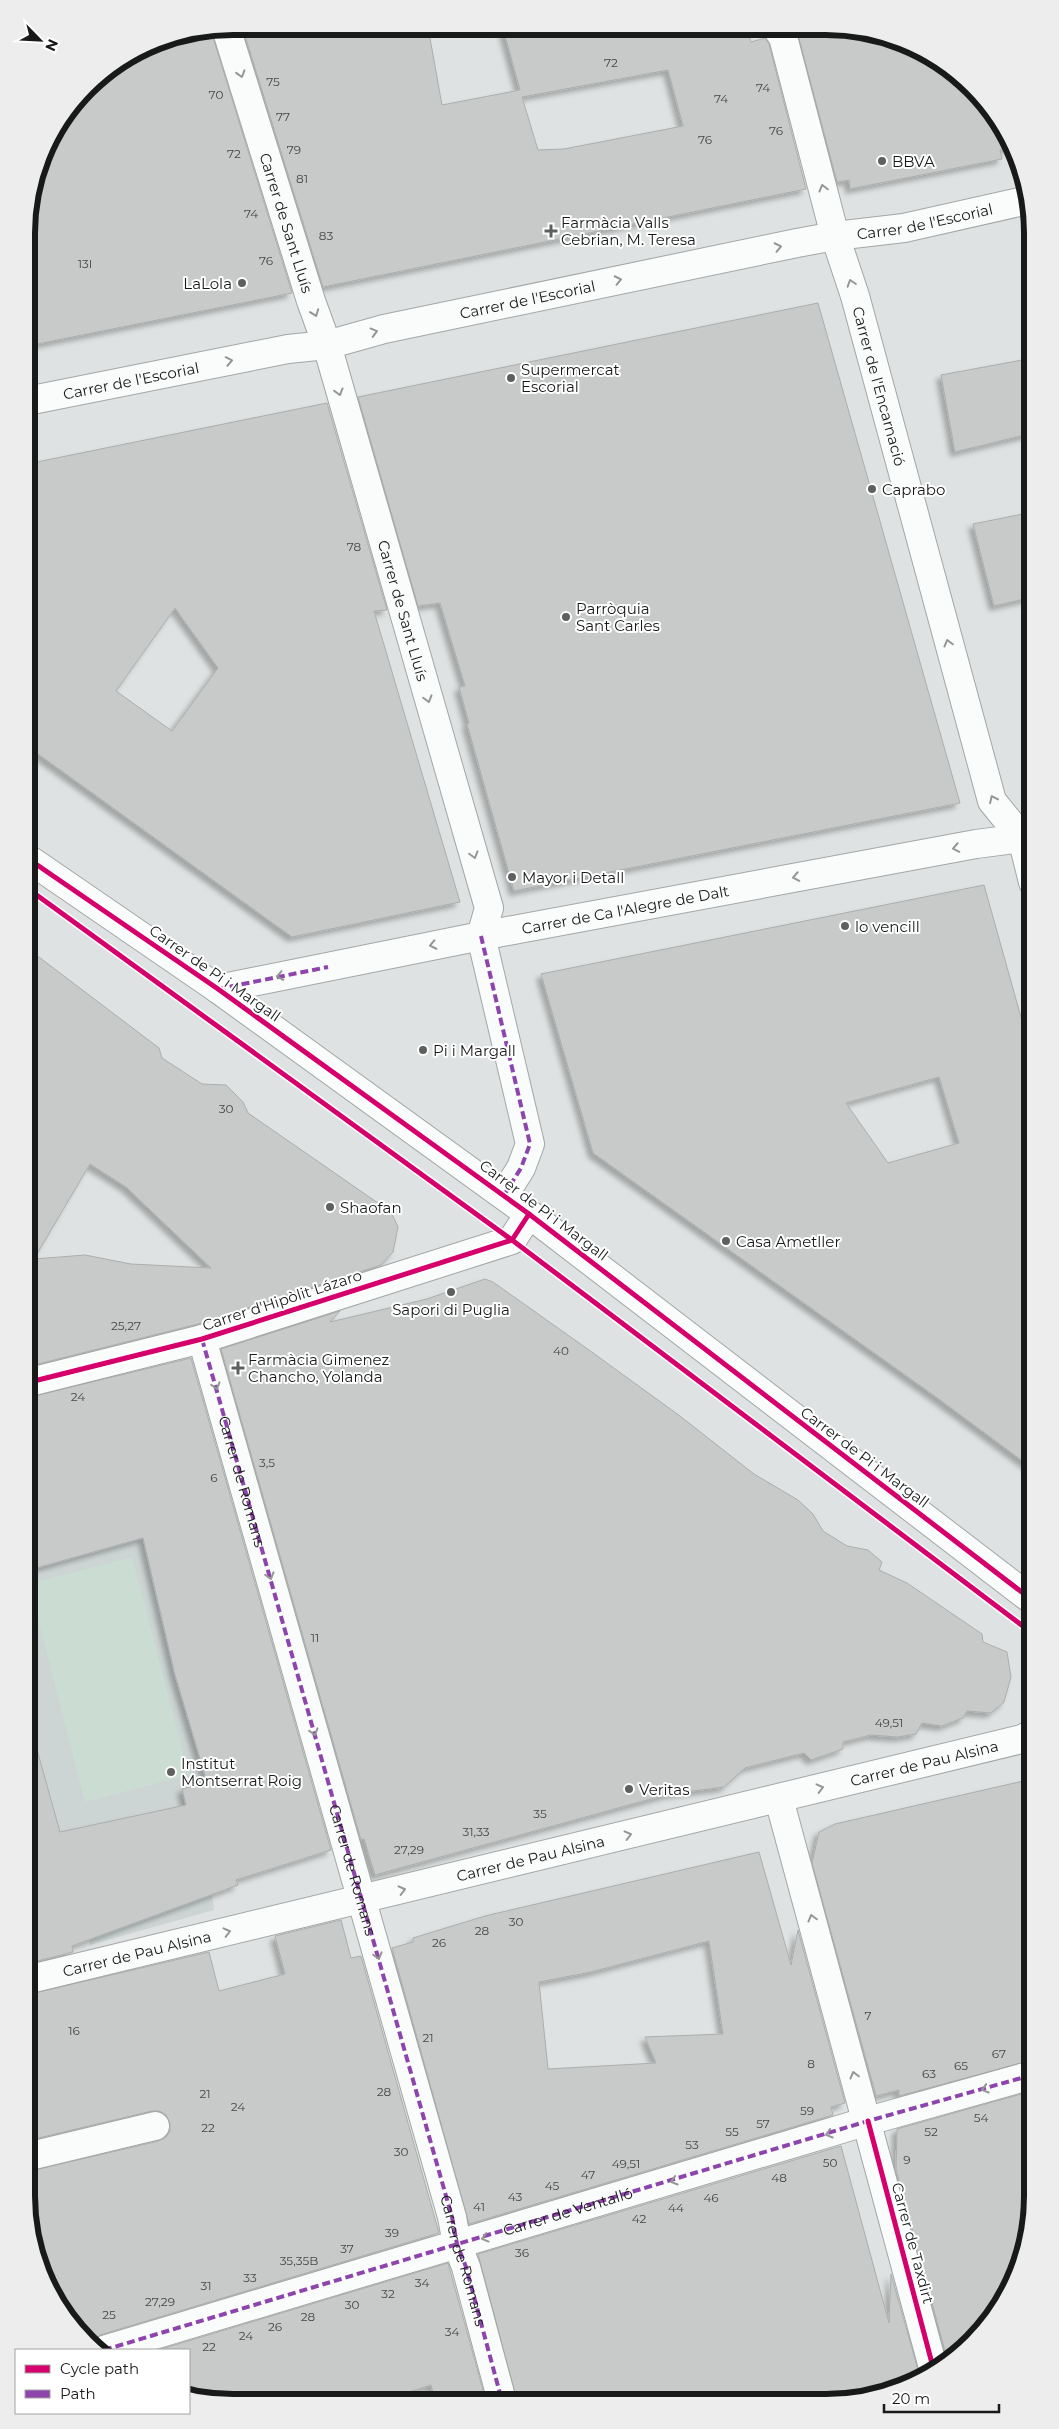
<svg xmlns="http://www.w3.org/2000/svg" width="1059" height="2429" font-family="Montserrat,sans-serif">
<defs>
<filter id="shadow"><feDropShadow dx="-4.5" dy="4.5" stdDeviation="2.5" flood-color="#0004"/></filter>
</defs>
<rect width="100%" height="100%" fill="#dfe2e2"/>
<!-- built -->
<path fill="#ccd4d4" d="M143,1538l95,347 -26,10 2,15 -124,35 -64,-233v-141z"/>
<!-- green -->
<path fill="#cbdcd2" d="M132,1557l57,218 -104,27 -56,-218z"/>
<!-- building -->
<g fill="#c7cac9" stroke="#acaeae" fill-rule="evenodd" filter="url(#shadow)">
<path d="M242,26l186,1 14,78 78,-15 -17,-62 244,1 4,13 14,-4 4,6 37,145 -483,98zM668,70l15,56 -119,23 -26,1 -16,-53z"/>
<path d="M802,30h64l52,18 45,30 35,40 14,30 -12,2 2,9 -152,30 -1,-9 -12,2 -40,-151z"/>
<path d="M211,31l81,262 -265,53v-127l20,-77 49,-64 58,-36z"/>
<path d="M818,303l142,500 -446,88 -47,-167 2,-1 -10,-36 6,-1 -25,-83 -22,3 -60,-209z"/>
<path d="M1033,358v75l-78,19 -14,-77z"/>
<path d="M327,403l60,207 -13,1 86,291 -168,35 -265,-191v-282zM175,608l43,60 -46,63 -56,-40z"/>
<path d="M1033,512v85l-39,9 -21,-82z"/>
<path d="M984,885l49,175 -1,408 -96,-71 -343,-244 -52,-179zM939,1077l20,66 -71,20 -42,-60z"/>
<path d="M27,948l132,100 3,10 40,26 24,1 17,17 5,11 143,99 7,15 -5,25 -12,13 -183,59 -172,43zM90,1164l36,23 85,81 -80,-4 -46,-9 -51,4z"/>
<path d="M485,1279l8,3 96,68 91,66 74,58 44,26 15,14 10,17 24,15 21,4 14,12 -3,8 28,13 75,51 1,8 24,10 4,25 -7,25 -13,11 -24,-2 -4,7 -21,8 -20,-3 -6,11 -19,3 -26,-2 -28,7v7l-32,11 -7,-7 -59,15 -21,19 -55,7 -294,81 -11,-36 -3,1 -140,-491 119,-38 -10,11 97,-23z"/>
<path d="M191,1358l140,492 -95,30 2,5 -166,61 1,6 -47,12v-217l10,-1 24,86 126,-27 -4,-16 25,-7 -32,-107 -32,-137 -117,33v-173z"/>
<path d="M1032,1779v281l-133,36v-6l-23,6 -64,-233 7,-31 16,-8z"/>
<path d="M759,1852l32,113 7,-35 47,173 -14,4 2,8 -364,109 -77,-276 21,-6v-4l72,-22zM709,1941l14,93 -78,3 11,26 -108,6 -9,-87 52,-10z"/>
<path d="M341,1920l10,38 10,-2 78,277 -339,102 -10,9 -29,-33 -18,-41 -13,-44 -4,-54 133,-31 7,-4 4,-6v-8l-4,-8 -6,-4h-8l-126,30v-146l183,-43 10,39 66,-17 -10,-38z"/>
<path d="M1032,2091v119l-15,65 -35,57 -34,30 -52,-192 1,-41z"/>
<path d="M841,2146l48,177 2,-49 29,103 -40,19 -54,7 -309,-2 -39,-147z"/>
<path d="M448,2263l38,138 -51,-1 -4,-15 -47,15 -191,-1 -4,-2v-47h-31z"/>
</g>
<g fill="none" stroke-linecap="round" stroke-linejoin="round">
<!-- minor casing -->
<g stroke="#a4a6a6" stroke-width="30">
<g id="minor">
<path id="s1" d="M226,28l85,273 16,44 162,563 -8,28 49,208 -9,24 -17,27"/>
<path id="s2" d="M778,30l5,7 52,199 20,60 137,505 30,37 11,44"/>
<path id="s3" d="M27,401l261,-52 39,-4 57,-16 413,-86 38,-7 69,-8 124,-28"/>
<path d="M27,858l191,131 311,225 503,386"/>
<path id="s4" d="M218,989l263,-53 495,-92 46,-6 11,-4"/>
<path d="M202,1339l250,878 5,27 9,23 36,134"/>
<path d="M26,1383l176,-44 310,-99 17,-26"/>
<path d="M779,1799l155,572"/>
<path id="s5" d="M26,1980l996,-241 10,-5"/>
<path d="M26,2157l129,-31"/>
<path id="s6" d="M104,2350l764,-229 164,-46"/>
</g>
</g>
<!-- minor -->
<use href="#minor" stroke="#fafbfb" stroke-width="28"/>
<!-- quiet -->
<g stroke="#8e44ad" stroke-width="4" stroke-dasharray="8 4" stroke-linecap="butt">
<path d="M481,936l49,208 -9,24 -17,27"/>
<path d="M218,989l110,-22"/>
<path id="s7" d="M202,1339l250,878 5,27 9,23 36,134"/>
<path d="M1022,1739l10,-5"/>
<path d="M104,2350l764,-229 164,-46"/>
</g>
<!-- cycleway casing -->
<g stroke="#fff" stroke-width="8">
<g id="cycleway">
<path d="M27,858l191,131 311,225 503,386"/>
<path d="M27,888l485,352 520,393"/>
<path d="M26,1383l176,-44 310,-99 17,-26"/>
<path d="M868,2121l66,250"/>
</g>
</g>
<!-- cycleway -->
<use href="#cycleway" stroke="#d6006c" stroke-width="5"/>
</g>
<!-- one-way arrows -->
<defs><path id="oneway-chevron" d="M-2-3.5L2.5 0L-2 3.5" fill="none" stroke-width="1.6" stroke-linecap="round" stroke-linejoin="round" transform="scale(1.25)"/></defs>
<g stroke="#949695">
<use href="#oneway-chevron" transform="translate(241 74) rotate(73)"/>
<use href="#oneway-chevron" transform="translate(823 188) rotate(-105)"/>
<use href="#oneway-chevron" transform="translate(778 247) rotate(-12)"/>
<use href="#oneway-chevron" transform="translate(618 280) rotate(-12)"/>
<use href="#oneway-chevron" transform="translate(851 283) rotate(-108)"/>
<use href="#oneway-chevron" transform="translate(315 313) rotate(70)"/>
<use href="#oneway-chevron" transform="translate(374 332) rotate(-15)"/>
<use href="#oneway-chevron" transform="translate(229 361) rotate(-11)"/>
<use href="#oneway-chevron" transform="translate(339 392) rotate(75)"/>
<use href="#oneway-chevron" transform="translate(948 643) rotate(-105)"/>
<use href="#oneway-chevron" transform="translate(428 699) rotate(74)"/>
<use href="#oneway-chevron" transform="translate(993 799) rotate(-115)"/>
<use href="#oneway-chevron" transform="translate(956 848) rotate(169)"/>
<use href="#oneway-chevron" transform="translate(474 855) rotate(74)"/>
<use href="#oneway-chevron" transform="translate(796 877) rotate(169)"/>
<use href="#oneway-chevron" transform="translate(433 945) rotate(168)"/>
<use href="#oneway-chevron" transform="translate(280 976) rotate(168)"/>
<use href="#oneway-chevron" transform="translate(216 1386) rotate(74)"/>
<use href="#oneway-chevron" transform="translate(270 1576) rotate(74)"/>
<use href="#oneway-chevron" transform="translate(314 1732) rotate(74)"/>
<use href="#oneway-chevron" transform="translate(820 1788) rotate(-14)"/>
<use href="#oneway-chevron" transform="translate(628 1835) rotate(-14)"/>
<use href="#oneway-chevron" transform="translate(402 1890) rotate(-14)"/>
<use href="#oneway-chevron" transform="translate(812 1918) rotate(-105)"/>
<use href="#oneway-chevron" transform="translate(227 1932) rotate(-14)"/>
<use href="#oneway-chevron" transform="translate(378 1956) rotate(74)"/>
<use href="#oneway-chevron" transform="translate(854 2075) rotate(-105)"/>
<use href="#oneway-chevron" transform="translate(985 2089) rotate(164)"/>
<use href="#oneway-chevron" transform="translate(829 2134) rotate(163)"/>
<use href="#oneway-chevron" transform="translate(674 2181) rotate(163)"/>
<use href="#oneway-chevron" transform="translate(485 2238) rotate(165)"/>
</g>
<!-- markers -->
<g fill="#5e605f" stroke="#fff" stroke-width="2">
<circle cx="882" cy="161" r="5"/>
<path d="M548.5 223.5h5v5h5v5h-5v5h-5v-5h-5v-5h5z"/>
<circle cx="242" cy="283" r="5"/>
<circle cx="511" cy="378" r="5"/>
<circle cx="872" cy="489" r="5"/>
<circle cx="566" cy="617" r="5"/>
<circle cx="512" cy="877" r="5"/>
<circle cx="845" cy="926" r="5"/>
<circle cx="423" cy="1050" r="5"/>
<circle cx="330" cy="1207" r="5"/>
<circle cx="726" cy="1241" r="5"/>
<circle cx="451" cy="1292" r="5"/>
<path d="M235.5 1360.5h5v5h5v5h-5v5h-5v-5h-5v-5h5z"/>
<circle cx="171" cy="1772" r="5"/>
<circle cx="629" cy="1789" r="5"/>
</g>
<g text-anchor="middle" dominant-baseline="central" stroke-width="4" stroke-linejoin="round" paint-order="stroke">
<!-- number labels -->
<g font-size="12" fill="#464847">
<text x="611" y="62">72</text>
<text x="273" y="81">75</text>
<text x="763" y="87">74</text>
<text x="216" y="94">70</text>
<text x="721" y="98">74</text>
<text x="283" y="116">77</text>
<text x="776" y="130">76</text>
<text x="705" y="139">76</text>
<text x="294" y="149">79</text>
<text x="234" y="153">72</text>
<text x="302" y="178">81</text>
<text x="251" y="213">74</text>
<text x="326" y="235">83</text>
<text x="266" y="260">76</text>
<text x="85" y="263">13I</text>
<text x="354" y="546">78</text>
<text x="226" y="1108">30</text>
<text x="126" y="1325">25,27</text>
<text x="561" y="1350">40</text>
<text x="78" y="1396">24</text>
<text x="267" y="1462">3,5</text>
<text x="214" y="1477">6</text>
<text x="315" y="1637">11</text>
<text x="889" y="1722">49,51</text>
<text x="540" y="1813">35</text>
<text x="476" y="1831">31,33</text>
<text x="409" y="1849">27,29</text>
<text x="516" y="1921">30</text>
<text x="482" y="1930">28</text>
<text x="439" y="1942">26</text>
<text x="868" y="2015">7</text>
<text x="74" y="2030">16</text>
<text x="428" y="2037">21</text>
<text x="999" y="2053">67</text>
<text x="811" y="2063">8</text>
<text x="961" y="2065">65</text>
<text x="929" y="2073">63</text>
<text x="384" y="2091">28</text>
<text x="205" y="2093">21</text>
<text x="238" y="2106">24</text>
<text x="807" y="2110">59</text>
<text x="981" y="2117">54</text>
<text x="763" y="2123">57</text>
<text x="208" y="2127">22</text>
<text x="732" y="2131">55</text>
<text x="931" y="2131">52</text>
<text x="692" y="2144">53</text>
<text x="401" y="2151">30</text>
<text x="907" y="2159">9</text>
<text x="830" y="2162">50</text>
<text x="626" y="2163">49,51</text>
<text x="588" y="2174">47</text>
<text x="779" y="2177">48</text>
<text x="552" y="2185">45</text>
<text x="515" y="2196">43</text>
<text x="711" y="2197">46</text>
<text x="479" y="2206">41</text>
<text x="676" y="2207">44</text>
<text x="639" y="2218">42</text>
<text x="392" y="2232">39</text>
<text x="347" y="2248">37</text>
<text x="522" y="2252">36</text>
<text x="299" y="2260">35,35B</text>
<text x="250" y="2277">33</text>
<text x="422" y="2282">34</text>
<text x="206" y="2285">31</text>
<text x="388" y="2293">32</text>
<text x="160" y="2301">27,29</text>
<text x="352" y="2304">30</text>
<text x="109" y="2314">25</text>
<text x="308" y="2316">28</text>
<text x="275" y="2326">26</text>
<text x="452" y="2331">34</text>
<text x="246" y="2335">24</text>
<text x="209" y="2346">22</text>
</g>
<!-- poi labels -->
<g font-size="15" fill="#181a19" stroke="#fff" text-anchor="start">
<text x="892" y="161">BBVA</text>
<text x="561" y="222">Farmàcia Valls<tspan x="561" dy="17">Cebrian, M. Teresa</tspan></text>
<text x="232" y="283" text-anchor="end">LaLola</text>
<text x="521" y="369">Supermercat<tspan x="521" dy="17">Escorial</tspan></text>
<text x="882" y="489">Caprabo</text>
<text x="576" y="608">Parròquia<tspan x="576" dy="17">Sant Carles</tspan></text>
<text x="522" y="877">Mayor i Detall</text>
<text x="855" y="926">lo vencill</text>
<text x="433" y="1050">Pi i Margall</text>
<text x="340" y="1207">Shaofan</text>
<text x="736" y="1241">Casa Ametller</text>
<text x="451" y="1309" text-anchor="middle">Sapori di Puglia</text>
<text x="248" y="1359">Farmàcia Gimenez<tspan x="248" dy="17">Chancho, Yolanda</tspan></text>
<text x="181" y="1763">Institut<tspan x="181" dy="17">Montserrat Roig</tspan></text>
<text x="639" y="1789">Veritas</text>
</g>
<!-- street labels -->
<g font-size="15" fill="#181a19" stroke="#fff">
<text stroke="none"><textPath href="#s3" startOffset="916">Carrer de l'Escorial</textPath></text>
<text stroke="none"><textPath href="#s1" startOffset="204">Carrer de Sant Lluís</textPath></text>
<text stroke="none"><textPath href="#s3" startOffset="511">Carrer de l'Escorial</textPath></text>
<text stroke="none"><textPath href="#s3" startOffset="106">Carrer de l'Escorial</textPath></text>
<text stroke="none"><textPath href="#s2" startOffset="371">Carrer de l'Encarnació</textPath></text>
<text stroke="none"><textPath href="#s1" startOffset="609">Carrer de Sant Lluís</textPath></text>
<text stroke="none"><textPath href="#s4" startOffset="415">Carrer de Ca l'Alegre de Dalt</textPath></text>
<text transform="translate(215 973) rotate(35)">Carrer de Pi i Margall</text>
<text transform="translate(544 1210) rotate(37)">Carrer de Pi i Margall</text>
<text transform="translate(282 1300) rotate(-18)">Carrer d'Hipòlit Lázaro</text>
<text transform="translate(865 1457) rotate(37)">Carrer de Pi i Margall</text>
<text stroke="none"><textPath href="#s7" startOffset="148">Carrer de Romans</textPath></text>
<text stroke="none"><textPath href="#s5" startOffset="924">Carrer de Pau Alsina</textPath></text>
<text stroke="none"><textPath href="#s5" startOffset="519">Carrer de Pau Alsina</textPath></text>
<text stroke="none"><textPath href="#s7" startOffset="552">Carrer de Romans</textPath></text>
<text stroke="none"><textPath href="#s5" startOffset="114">Carrer de Pau Alsina</textPath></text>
<text stroke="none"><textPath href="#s6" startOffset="484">Carrer de Ventalló</textPath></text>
<text transform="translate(913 2243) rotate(75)">Carrer de Taxdirt</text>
<text stroke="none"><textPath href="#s7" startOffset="958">Carrer de Romans</textPath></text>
</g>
</g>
<!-- crop -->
<path d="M0 0H1059V2429H0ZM233 35H826A198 198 0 0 1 1024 233V2196A198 198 0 0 1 826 2394H233A198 198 0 0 1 35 2196V233A198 198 0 0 1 233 35Z" fill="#ededed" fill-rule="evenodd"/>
<path fill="none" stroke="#181a19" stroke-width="6" d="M233 35H826A198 198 0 0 1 1024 233V2196A198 198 0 0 1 826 2394H233A198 198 0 0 1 35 2196V233A198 198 0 0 1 233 35Z"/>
<!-- legend -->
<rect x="15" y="2349" width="175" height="65" fill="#ffffff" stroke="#a3a3a3"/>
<rect x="25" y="2365" width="25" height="8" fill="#d6006c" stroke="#a3a3a3"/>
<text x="60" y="2374" font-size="15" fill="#181a19">Cycle path</text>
<rect x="25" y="2390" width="25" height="8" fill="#8e44ad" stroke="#a3a3a3"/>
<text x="60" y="2399" font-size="15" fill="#181a19">Path</text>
<!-- north arrow -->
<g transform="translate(40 40) rotate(114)" stroke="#ffffff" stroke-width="4" paint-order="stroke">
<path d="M0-4L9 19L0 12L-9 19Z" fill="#181a19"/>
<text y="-8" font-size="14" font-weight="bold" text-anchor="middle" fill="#181a19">N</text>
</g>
<!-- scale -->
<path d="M884 2404v8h115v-8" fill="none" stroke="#181a19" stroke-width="2.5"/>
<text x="892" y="2404" font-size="15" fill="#181a19" stroke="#ffffff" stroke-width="4" paint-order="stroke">20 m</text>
</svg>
